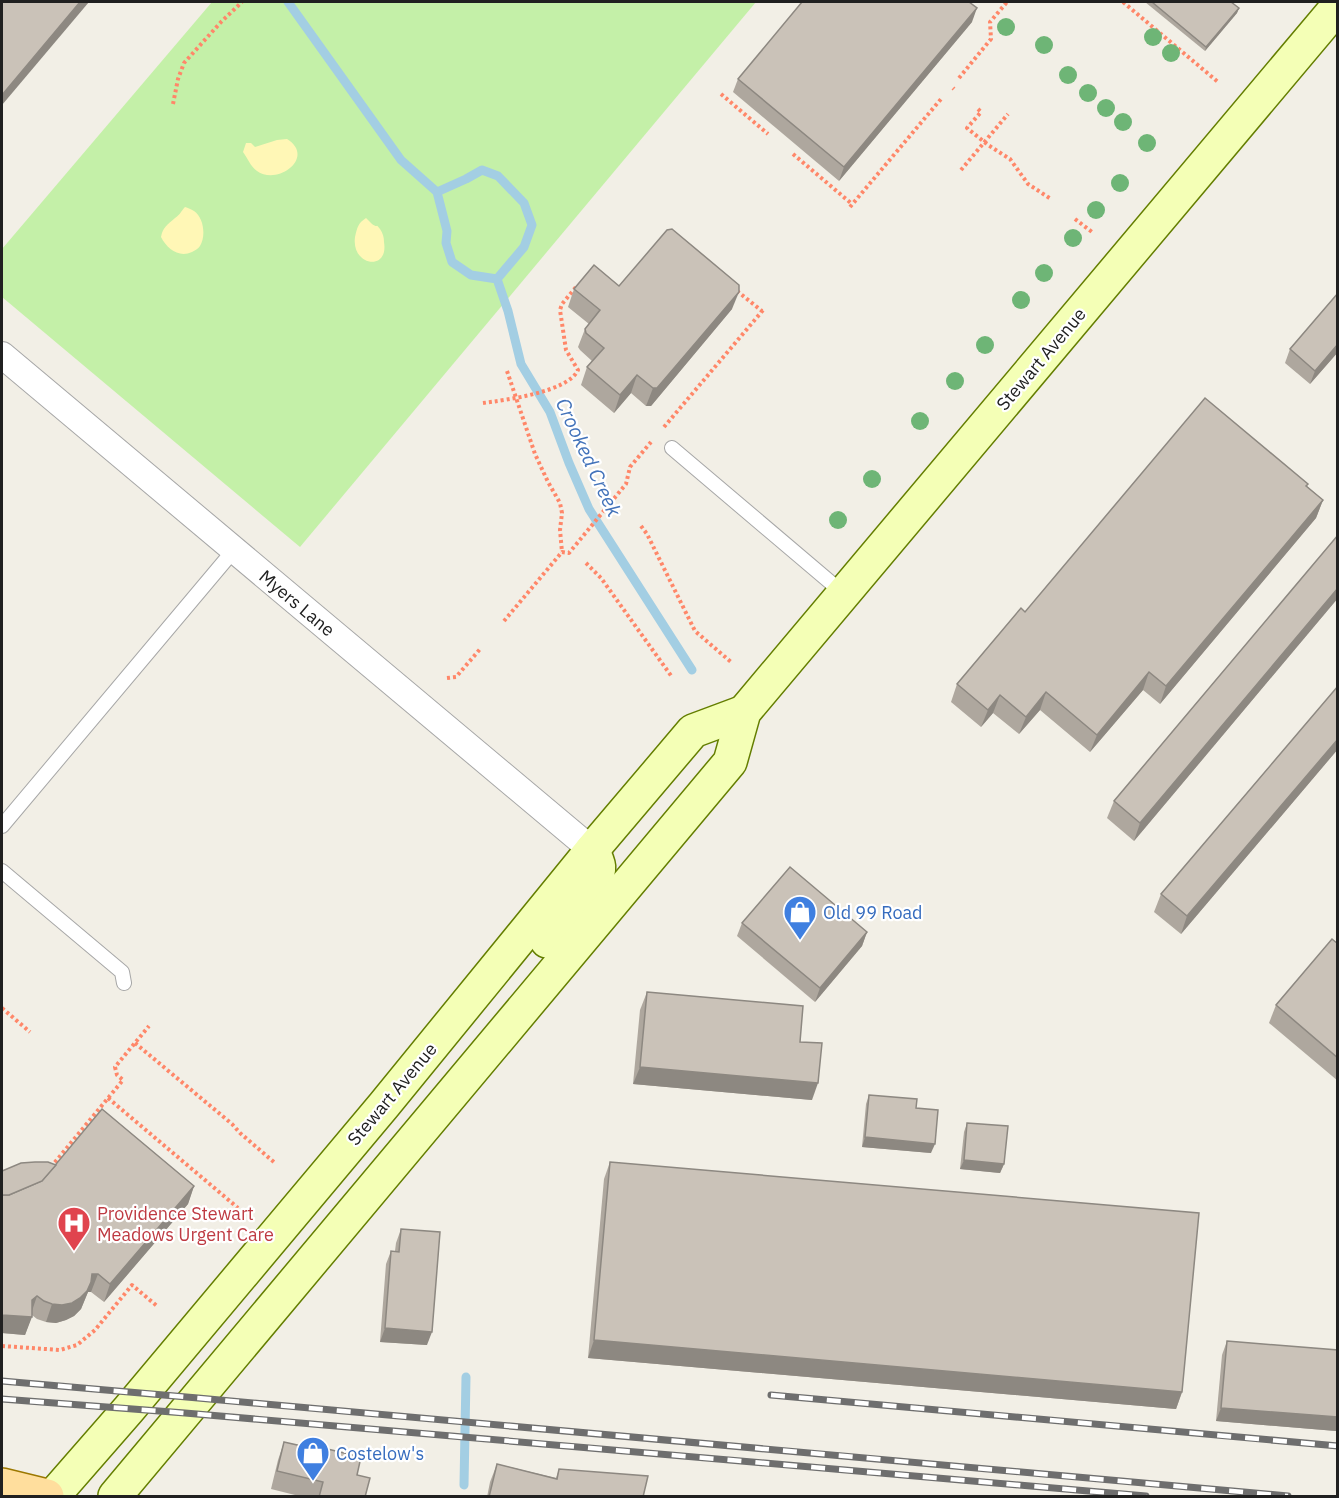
<svg xmlns="http://www.w3.org/2000/svg" width="1339" height="1498" font-family="'IBM Plex Sans',sans-serif">
<rect width="100%" height="100%" fill="#f2efe6"/>
<!-- grass -->
<path fill="#c4f0a8" d="M212,2h544l-456,545 -298,-250v-48z"/>
<!-- sand -->
<g fill="#fff7b6">
<path d="M287,139c29,18 -9,47 -30,32 -6,-4 -9,-12 -14,-19l3,-9h5l4,4 22,-7z"/>
<path d="M185,207c3,1 6,2 9,4 10,7 12,25 6,35 -2,3 -5,4 -8,6 -13,6 -25,-3 -31,-15 2,-10 6,-12 14,-19 4,-2 7,-8 10,-11z"/>
<path d="M366,218c2,2 4,4 6,6 7,5 3,-2 8,5 3,4 4,9 4,13 5,30 -33,24 -29,-5 2,-9 3,-14 11,-19z"/>
</g>
<g fill="none" stroke-linecap="round" stroke-linejoin="round">
<!-- stream -->
<g stroke="#a3cee3" stroke-width="9">
<path d="M288,2l113,158 36,32 10,39 -1,12 6,19 19,13 26,4 11,32 13,53 29,48 19,51 20,46 103,161"/>
<path d="M437,192l29,-13 16,-9 16,6 26,27 8,22 -8,22 -27,32"/>
<path d="M464,1485l2,-108"/>
</g>
<!-- service casing -->
<g stroke="#a7a7a7" stroke-width="16">
<g id="service">
<path d="M672,448l171,145"/>
<path d="M2,826l232,-276"/>
<path d="M2,871l120,101 2,11"/>
</g>
</g>
<!-- minor casing -->
<g stroke="#a7a7a7" stroke-width="28">
<path id="minor" d="M2,355l590,495"/>
</g>
<!-- secondary casing -->
<g stroke="#647e00" stroke-width="36">
<g id="secondary">
<path d="M547,941l47,-57c7,-16 6,-19 -2,-34"/>
<path d="M53,1496l76,-87 255,-304 208,-255 101,-119 51,-19"/>
<path d="M115,1496l615,-734 14,-50 594,-706"/>
</g>
</g>
<!-- primary casing -->
<g stroke="#9c7800" stroke-width="36">
<path id="primary" d="M2,1485l45,11"/>
</g>
<!-- path -->
<g stroke="#ff8769" stroke-width="4" stroke-dasharray="3 3" stroke-linecap="butt">
<path d="M1123,2l95,80"/>
<path d="M959,78l32,-39 -1,-17 17,-20"/>
<path d="M953,88l1,1"/>
<path d="M721,94l47,40"/>
<path d="M173,104l5,-25 6,-16 37,-41 21,-20"/>
<path d="M978,109l3,3 -14,16 21,17 22,14 18,25 23,15"/>
<path d="M793,154l59,50"/>
<path d="M961,170l47,-56"/>
<path d="M850,207l91,-108"/>
<path d="M1075,219l17,13"/>
<path d="M737,291l25,20"/>
<path d="M507,371l28,83 13,28 12,21 2,10 -2,17 2,22"/>
<path d="M483,403c23,-3 85,-11 95,-33l-12,-20 -6,-40 2,-6 14,-17"/>
<path d="M664,427l100,-118"/>
<path d="M641,526l6,8 48,97 36,31"/>
<path d="M586,563l15,15 71,99"/>
<path d="M504,621l58,-69 7,1 57,-69 4,-17 21,-25"/>
<path d="M447,678l9,-1 25,-29"/>
<path d="M2,1008l28,24"/>
<path d="M135,1043l97,81 8,9 35,30"/>
<path d="M108,1098l130,110"/>
<path d="M51,1167l72,-87 -6,-5 -2,-8 34,-41"/>
<path d="M2,1346l58,4 17,-5 18,-15 37,-45 25,21"/>
</g>
<!-- service -->
<use href="#service" stroke="#fff" stroke-width="14"/>
<!-- minor -->
<use href="#minor" stroke="#fff" stroke-width="26"/>
<!-- secondary -->
<use href="#secondary" stroke="#f4ffb6" stroke-width="33"/>
<!-- primary -->
<use href="#primary" stroke="#ffde9d" stroke-width="33"/>
<!-- rail casing -->
<g stroke="#6e6e6e" stroke-width="7">
<g id="rail">
<path d="M2,1381l196,17 1090,98"/>
<path d="M771,1395l567,51"/>
<path d="M2,1399l183,14 961,83"/>
</g>
</g>
<!-- rail -->
<use href="#rail" stroke="#fff" stroke-width="4.5" stroke-dasharray="14" stroke-linecap="butt"/>
</g>
<!-- trees -->
<g fill="#6eb576">
<circle cx="1006" cy="27" r="9"/>
<circle cx="1153" cy="37" r="9"/>
<circle cx="1044" cy="45" r="9"/>
<circle cx="1171" cy="53" r="9"/>
<circle cx="1068" cy="75" r="9"/>
<circle cx="1088" cy="93" r="9"/>
<circle cx="1106" cy="108" r="9"/>
<circle cx="1123" cy="122" r="9"/>
<circle cx="1147" cy="143" r="9"/>
<circle cx="1120" cy="183" r="9"/>
<circle cx="1096" cy="210" r="9"/>
<circle cx="1073" cy="238" r="9"/>
<circle cx="1044" cy="273" r="9"/>
<circle cx="1021" cy="300" r="9"/>
<circle cx="985" cy="345" r="9"/>
<circle cx="955" cy="381" r="9"/>
<circle cx="920" cy="421" r="9"/>
<circle cx="872" cy="479" r="9"/>
<circle cx="838" cy="520" r="9"/>
</g>
<!-- wall -->
<g fill="#aea79e">
<path d="M1145,2h86l8,6 -2,5 -32,38z"/>
<path d="M972,22l-133,159 -106,-89 5,-13z"/>
<path d="M619,286l113,23 -81,97h-5l-15,-13 -17,20 -33,-28 6,-18 5,-6 -12,-11 -2,-3 7,-18 4,-5 -21,-17 6,-18z"/>
<path d="M1338,293v59l-28,32 -25,-21 5,-14z"/>
<path d="M1308,484l-1,2 16,14 -7,18 -156,186 -17,-14 -53,62 -50,-42 -21,24 -26,-21 -12,14 -30,-25 6,-18z"/>
<path d="M1338,535v63l-204,243 -27,-23 7,-17z"/>
<path d="M1338,686v63l-157,185 -27,-22 7,-18z"/>
<path d="M742,923l125,9 -5,14 -47,56 -78,-66z"/>
<path d="M1338,944v137l-69,-58 7,-18z"/>
<path d="M647,992l153,50 12,58 -179,-16 7,-74z"/>
<path d="M869,1095l47,13 15,45 -69,-6 4,-43z"/>
<path d="M967,1123l37,41 -4,9 -40,-4 4,-37z"/>
<path d="M610,1162l572,230 -6,17 -588,-51 16,-179z"/>
<path d="M56,1165l138,21 -6,18 -84,98 -13,-10h-3l-7,17 -7,7 -8,4 -10,3 -10,-1 -9,-3 -5,-4 -7,20 -23,-2v-162z"/>
<path d="M401,1229l26,116 -47,-3 6,-78 5,-13h4l1,-8z"/>
<path d="M1227,1341l111,9v78l-2,3 -120,-10 6,-66z"/>
<path d="M284,1442l18,4 1,-3 54,32 8,22h-62l-32,-8 7,-29z"/>
<path d="M497,1464l59,14 3,-9 84,28h-156l3,-15z"/>
</g>
<!-- shaded-wall -->
<g fill="#8d8881">
<path d="M80,2h9l-87,103v-10z"/>
<path d="M977,8l-5,14 -133,159 5,-14z"/>
<path d="M1239,8l-2,5 -32,38 1,-4z"/>
<path d="M739,292l-7,17 -81,97h-5l7,-18z"/>
<path d="M1338,344v8l-28,32 5,-13z"/>
<path d="M637,375l-6,18 -17,20 6,-18z"/>
<path d="M1323,500l-7,18 -156,186 6,-18z"/>
<path d="M1338,588v10l-204,243 6,-18z"/>
<path d="M1149,672l-6,18 -53,62 7,-17z"/>
<path d="M1046,692l-6,18 -21,24 7,-17z"/>
<path d="M1000,695l-7,18 -12,14 7,-17z"/>
<path d="M1338,739v10l-157,185 6,-18z"/>
<path d="M867,932l-5,14 -47,56 5,-14z"/>
<path d="M640,1067l178,16 -6,17 -179,-16z"/>
<path d="M865,1137l70,7 -4,9 -69,-6z"/>
<path d="M964,1160l40,4 -4,9 -40,-4z"/>
<path d="M194,1186l-6,18 -84,98 6,-18z"/>
<path d="M92,1274h6l-7,18h-3l-7,17 -7,7 -8,4 -10,3 -10,-1 6,-18z"/>
<path d="M37,1296l-6,18 1,3 -7,18 -23,-2v-18l30,-15z"/>
<path d="M385,1328l47,4 -5,13 -47,-3z"/>
<path d="M594,1340l588,52 -6,17 -588,-51z"/>
<path d="M1221,1408l117,9v11l-2,3 -120,-10z"/>
</g>
<!-- building -->
<g fill="#cac2b8" stroke="#8d8881" stroke-width="1.5">
<path d="M2,2h78l-78,93z"/>
<path d="M802,2h167l8,6 -133,159 -106,-88z"/>
<path d="M1152,2h79l8,6 -33,39z"/>
<path d="M672,229l67,56v7l-82,96h-4l-16,-13 -17,20 -33,-28 17,-19 -18,-15 -1,-4 15,-19 -26,-21 20,-24 25,21 48,-56z"/>
<path d="M1338,293v51l-23,27 -25,-22z"/>
<path d="M1205,398l103,86 -2,2 17,14 -157,186 -17,-14 -52,63 -51,-43 -20,25 -26,-22 -12,15 -31,-26 64,-76 4,4z"/>
<path d="M1338,535v53l-198,235 -26,-22z"/>
<path d="M1338,686v53l-151,177 -26,-22z"/>
<path d="M790,867l77,65 -47,56 -78,-65z"/>
<path d="M1332,939l6,5v114l-62,-53z"/>
<path d="M647,992l156,14 -3,36 22,1 -4,40 -178,-16z"/>
<path d="M869,1095l48,4 -1,9 22,2 -3,34 -70,-7z"/>
<path d="M102,1109l92,77 -84,98 -12,-10h-6l-1,8 -4,9 -7,7 -8,5 -10,2 -10,-1 -8,-3 -7,-5 -5,4v17l-30,-2v-120h7l33,-14z"/>
<path d="M967,1123l41,3 -4,38 -40,-4z"/>
<path d="M35,1162h13l8,3 -14,16 -33,14h-7v-24l19,-8z"/>
<path d="M610,1162l589,51 -17,179 -588,-52z"/>
<path d="M401,1229l39,3 -8,100 -47,-4 6,-77 8,1z"/>
<path d="M1227,1341l111,9v67l-117,-9z"/>
<path d="M284,1442l31,7v-3l46,11 -4,18 13,3 -5,19h-46l4,-15 -46,-11z"/>
<path d="M303,1443l9,1 -1,4 -9,-2z"/>
<path d="M497,1464l60,15 2,-10 89,7 -5,21h-154z"/>
</g>
<!-- icons -->
<defs>
<g id="shop-pin" transform="scale(1.725)"><path d="M0 17L-7.5 6A9.5 9.5 0 1 1 7.5 6Z" fill="#3f7fe0" stroke="#fff"/><path d="M-5-2.5h2.3a2.7 3.5 0 0 1 5.4 0H5L5.5 6h-11ZM-1.5-2.5h3a1.5 2.3 0 0 0-3 0Z" fill="#fff"/></g>
<g id="hospital-pin" transform="scale(1.725)"><path d="M0 17L-7.5 6A9.5 9.5 0 1 1 7.5 6Z" fill="#e0444e" stroke="#fff"/><path d="M-5-5h3v3.5h4V-5h3V5h-3V1.5h-4V5h-3Z" fill="#fff"/></g>
</defs>
<g fill-rule="evenodd">
<use href="#shop-pin" x="800" y="912"/>
<use href="#hospital-pin" x="74" y="1223"/>
<use href="#shop-pin" x="313" y="1453"/>
</g>
<g text-anchor="middle" dominant-baseline="central" stroke-width="4.5" stroke-linejoin="round" paint-order="stroke">
<!-- street labels -->
<g font-size="18" fill="#202020" stroke="#fff">
<text transform="translate(1041 359) rotate(-50)">Stewart Avenue</text>
<text transform="translate(297 603) rotate(40)">Myers Lane</text>
<text transform="translate(392 1094) rotate(-50)">Stewart Avenue</text>
</g>
<!-- shop labels -->
<g font-size="18" fill="#366cbe" stroke="#fff" text-anchor="start">
<text x="823" y="912">Old 99 Road</text>
<text x="336" y="1453">Costelow's</text>
</g>
<!-- health labels -->
<g font-size="18" fill="#be3a42" stroke="#fff" text-anchor="start">
<text x="97" y="1213">Providence Stewart<tspan x="97" dy="21">Meadows Urgent Care</tspan></text>
</g>
<!-- water labels -->
<g font-size="20" font-style="italic" fill="#4373ba" stroke="#fff">
<text transform="translate(589 457) rotate(65)">Crooked Creek</text>
</g>
</g>
<!-- border -->
<rect width="1339" height="1498" fill="none" stroke="#202020" stroke-width="6"/>
</svg>
